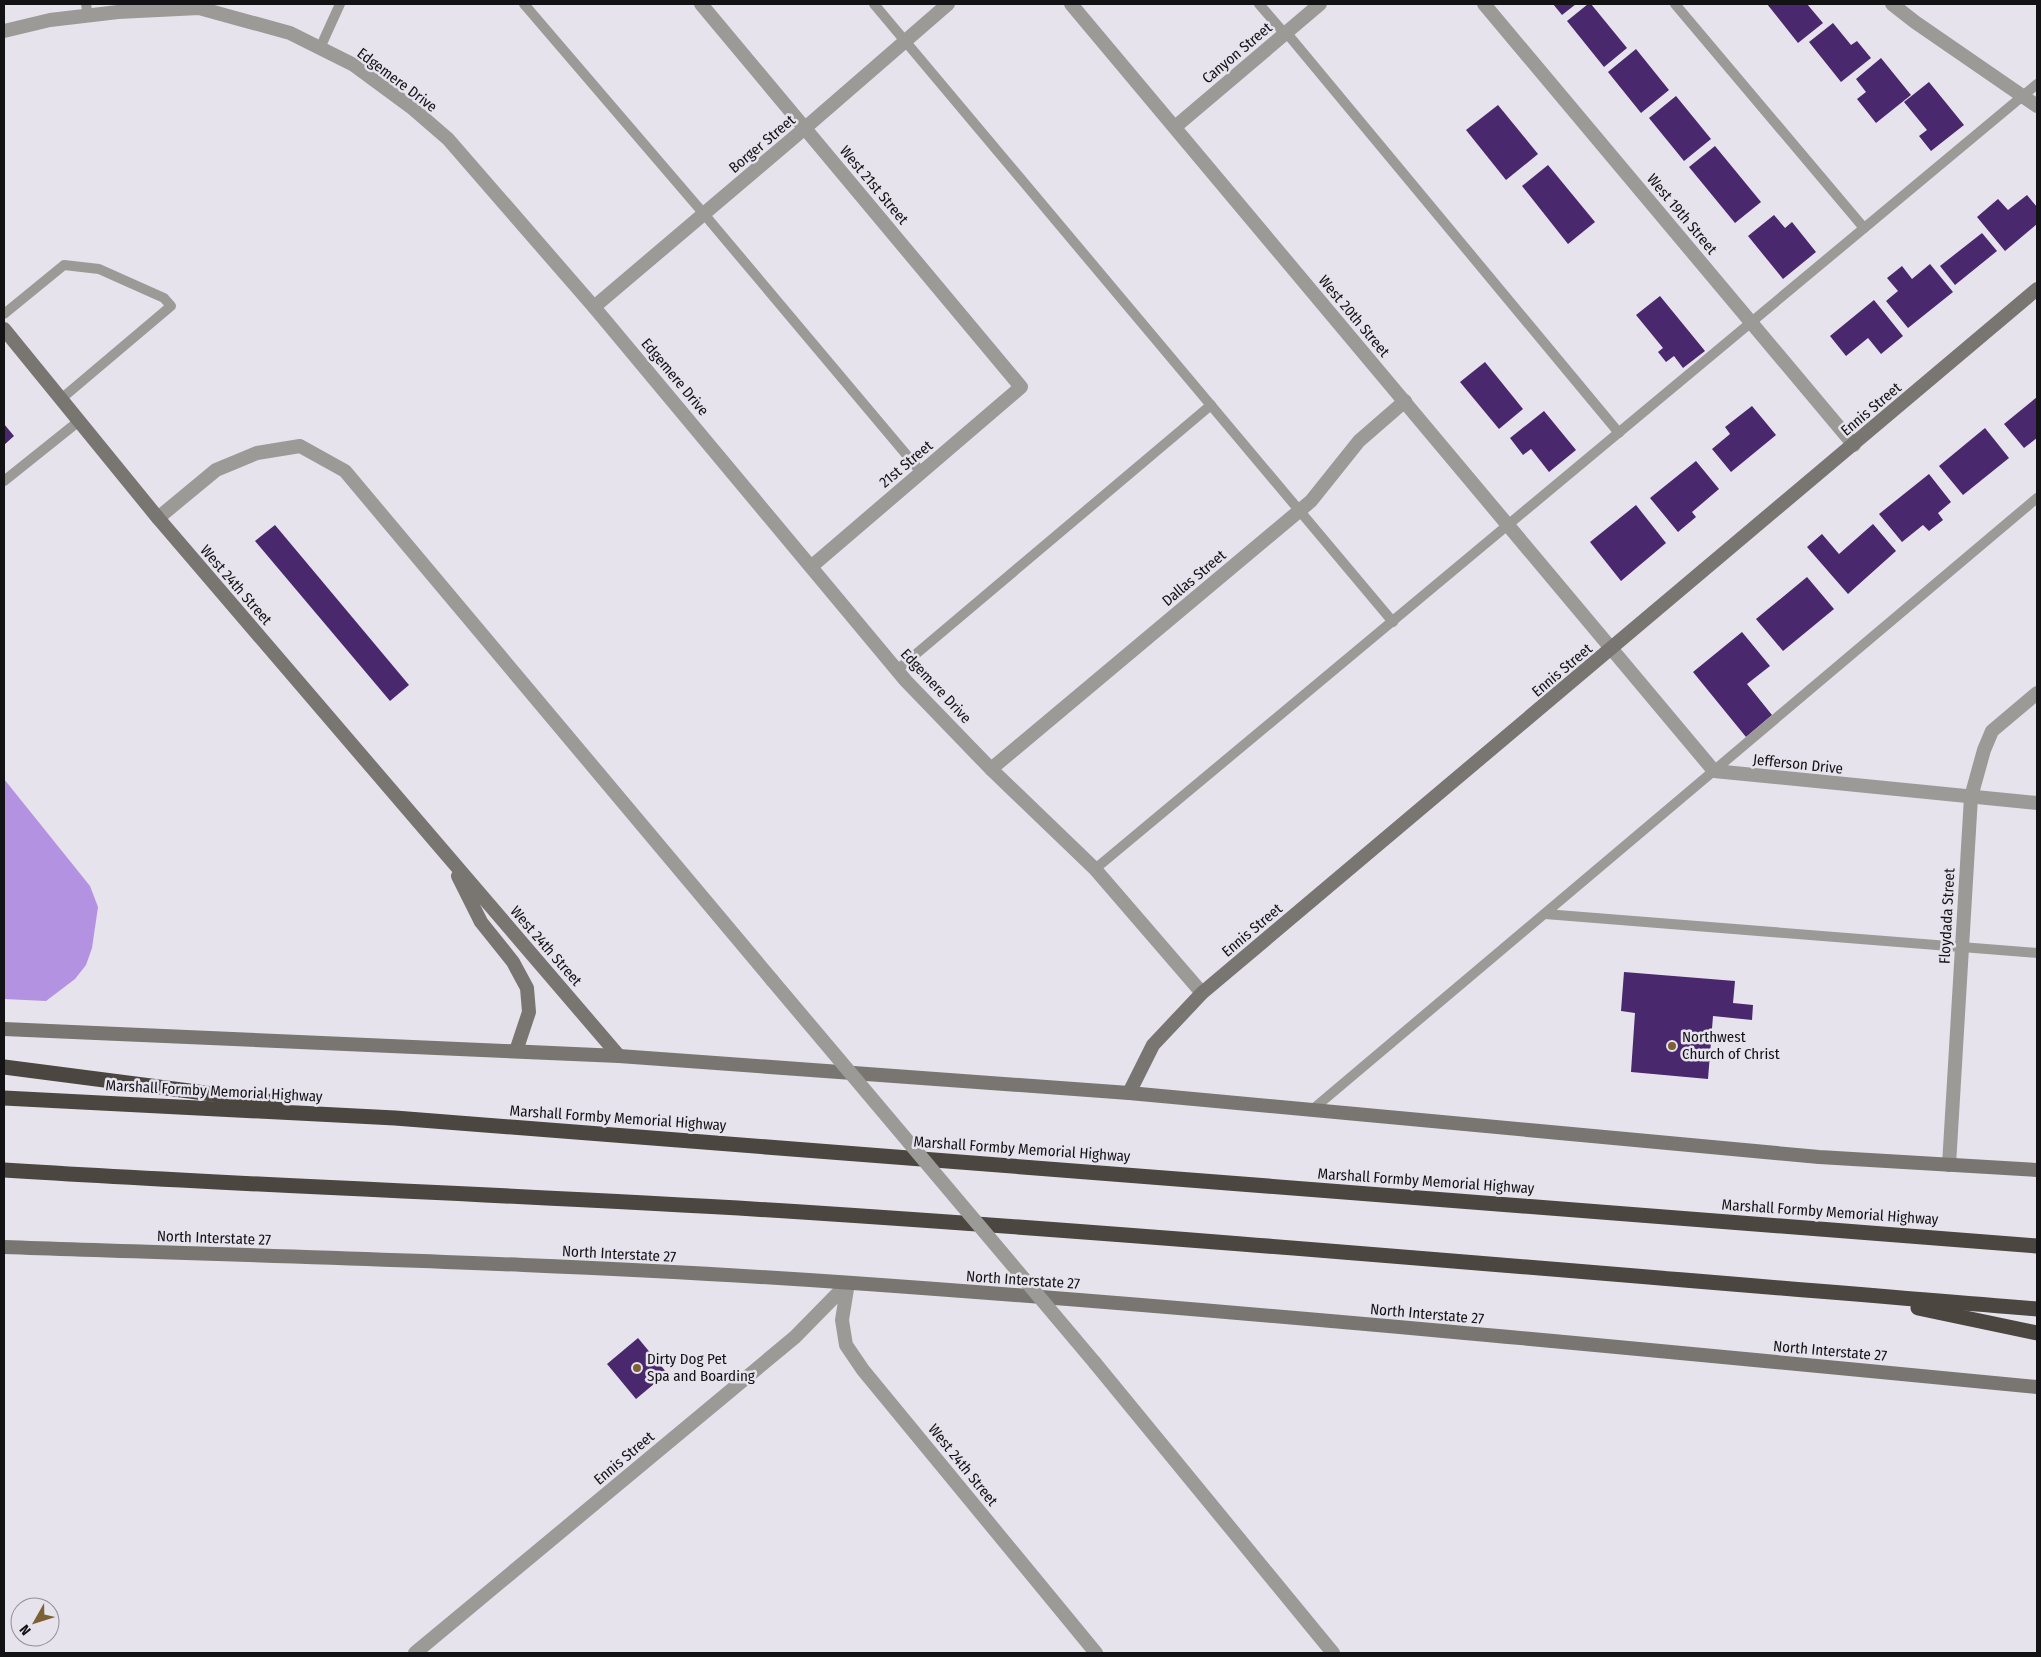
<svg xmlns="http://www.w3.org/2000/svg" width="2041" height="1657" font-family="'Fira Sans Condensed',sans-serif">
<rect width="100%" height="100%" fill="#e7e3ed"/>
<!-- water -->
<path fill="#b392e1" d="M4,779l86,107 8,21 -6,41 -6,17 -11,14 -29,22 -42,-2z"/>
<!-- building -->
<g fill="#49286e">
<path d="M1553,4h23l-14,11z"/>
<path d="M1588,4h3l36,44 -23,19 -37,-46z"/>
<path d="M1767,4h40l16,19 -25,20z"/>
<path d="M1833,23l18,22 6,-4 14,17 -30,24 -32,-40z"/>
<path d="M1636,49l33,41 -28,23 -33,-41z"/>
<path d="M1881,58l30,37 -35,28 -19,-24 9,-7 -10,-13z"/>
<path d="M1929,82l35,43 -33,26 -12,-15 8,-6 -23,-28z"/>
<path d="M1676,96l35,43 -27,22 -35,-43z"/>
<path d="M1498,105l40,49 -32,26 -40,-50z"/>
<path d="M1715,146l46,56 -26,21 -46,-56z"/>
<path d="M1548,165l47,57 -27,22 -46,-58z"/>
<path d="M2027,195l10,12v17l-32,27 -28,-34 21,-18 10,11z"/>
<path d="M1774,215l11,13 7,-6 24,30 -33,27 -35,-43z"/>
<path d="M1982,233l15,18 -42,34 -15,-19z"/>
<path d="M1930,264l23,28 -45,36 -22,-27 12,-10 -11,-13 15,-12 10,13z"/>
<path d="M1660,296l45,55 -22,17 -9,-12 -8,6 -8,-10 5,-4 -27,-33z"/>
<path d="M1874,300l29,36 -22,18 -13,-16 -22,18 -16,-20z"/>
<path d="M1485,362l38,47 -24,20 -39,-47z"/>
<path d="M2037,397v41l-13,10 -20,-24z"/>
<path d="M1752,406l24,29 -45,37 -19,-23 18,-15 -5,-7z"/>
<path d="M1544,411l32,39 -27,22 -18,-23 -8,6 -13,-17z"/>
<path d="M4,424l10,12 -10,9z"/>
<path d="M1985,428l24,30 -46,37 -24,-29z"/>
<path d="M1696,461l23,28 -27,23 4,5 -18,15 -28,-34z"/>
<path d="M1929,474l22,28 -13,11 5,7 -14,11 -6,-6 -21,17 -23,-28z"/>
<path d="M1636,505l30,38 -45,38 -31,-39z"/>
<path d="M1873,524l23,27 -48,43 -41,-47 15,-13 17,20z"/>
<path d="M275,525l134,160 -19,16 -135,-160z"/>
<path d="M1807,577l27,32 -51,42 -27,-32z"/>
<path d="M1742,632l28,34 -23,18 25,31 -26,22 -53,-65z"/>
<path d="M1624,972l111,9 -2,22 20,2 -1,15 -39,-4 -5,63 -77,-7 4,-59 -14,-2z"/>
<path d="M638,1338l29,35 -31,26 -29,-35z"/>
</g>
<g fill="none" stroke-linecap="round" stroke-linejoin="round">
<!-- service -->
<g stroke="#9c9a96" stroke-width="10">
<path d="M86,4l2,12"/>
<path d="M524,4l180,210 217,258"/>
<path d="M874,4l519,618"/>
<path d="M1259,4l26,30 5,3 329,396"/>
<path d="M1675,4l189,224"/>
<path d="M320,48l20,-44"/>
<path d="M4,314l60,-49 35,4 65,29 7,8 -110,93"/>
<path d="M4,481l75,-60"/>
<path d="M897,670l314,-265"/>
<path d="M1095,869l942,-785"/>
<path d="M1545,914l492,39"/>
<path d="M1313,1109l724,-611"/>
</g>
<!-- minor -->
<g stroke="#9c9a96" stroke-width="14">
<path d="M701,4l320,383 -209,179"/>
<path d="M1071,4l643,767 323,32"/>
<path d="M1484,4l370,441"/>
<path d="M1892,4l23,18 122,84"/>
<path d="M4,31l46,-11 68,-8 81,-4 91,25 64,32 57,42 37,32 146,168 312,374 85,88 104,100 107,124"/>
<path d="M1175,127l145,-123"/>
<path d="M594,307l211,-179 143,-124"/>
<path d="M991,769l320,-268 48,-60 46,-40"/>
<path d="M1949,1165l22,-368 13,-47 8,-19 45,-38"/>
<path d="M415,1653l380,-316 53,-54"/>
</g>
<!-- tertiary -->
<g stroke="#9c9a96" stroke-width="14">
<path d="M158,518l58,-48 41,-17 43,-7 45,25 427,509"/>
<path d="M848,1283l-6,37 4,25 17,25 233,283"/>
<path d="M1095,1363l238,290"/>
</g>
<!-- secondary -->
<g stroke="#797671" stroke-width="14">
<path d="M4,329l154,189 461,538"/>
<path d="M458,876l23,46 32,40 14,26 2,24 -13,39"/>
<path d="M4,1029l615,27 510,37 690,64 218,13"/>
<path d="M1129,1093l24,-48 49,-52 835,-704"/>
<path d="M4,1247c283,10 567,16 849,36 396,28 790,66 1184,104"/>
</g>
<!-- motorway -->
<g stroke="#4b4640" stroke-width="15">
<path d="M4,1067l278,36"/>
<path d="M4,1098l391,20 1642,128"/>
<path d="M4,1170c266,17 532,25 798,42 412,27 823,64 1235,97"/>
<path d="M1918,1308l119,25"/>
</g>
<!-- tertiary-bridge -->
<path stroke="#9c9a96" stroke-width="14" d="M772,980l323,383"/>
</g>
<!-- markers -->
<g fill="#7d6134" stroke="#e7e3ed" stroke-width="2">
<circle cx="1672" cy="1046" r="5"/>
<circle cx="637" cy="1368" r="5"/>
</g>
<g text-anchor="middle" dominant-baseline="central" stroke-width="5" stroke-linejoin="round" paint-order="stroke">
<!-- street labels -->
<g font-size="15" fill="#131215" stroke="#e7e3ed">
<text transform="translate(1237 53) rotate(-40)">Canyon Street</text>
<text transform="translate(397 80) rotate(37)">Edgemere Drive</text>
<text transform="translate(762 144) rotate(-40)">Borger Street</text>
<text transform="translate(874 185) rotate(50)">West 21st Street</text>
<text transform="translate(1682 214) rotate(50)">West 19th Street</text>
<text transform="translate(1354 316) rotate(50)">West 20th Street</text>
<text transform="translate(675 377) rotate(50)">Edgemere Drive</text>
<text transform="translate(1871 409) rotate(-40)">Ennis Street</text>
<text transform="translate(906 464) rotate(-40)">21st Street</text>
<text transform="translate(1194 578) rotate(-40)">Dallas Street</text>
<text transform="translate(236 585) rotate(49)">West 24th Street</text>
<text transform="translate(1562 670) rotate(-40)">Ennis Street</text>
<text transform="translate(936 686) rotate(47)">Edgemere Drive</text>
<text transform="translate(1798 764) rotate(6)">Jefferson Drive</text>
<text transform="translate(1947 916) rotate(-87)">Floydada Street</text>
<text transform="translate(1252 930) rotate(-40)">Ennis Street</text>
<text transform="translate(546 946) rotate(49)">West 24th Street</text>
<text transform="translate(214 1091) rotate(3)">Marshall Formby Memorial Highway</text>
<text transform="translate(618 1118) rotate(4)">Marshall Formby Memorial Highway</text>
<text transform="translate(1022 1149) rotate(4)">Marshall Formby Memorial Highway</text>
<text transform="translate(1426 1181) rotate(4)">Marshall Formby Memorial Highway</text>
<text transform="translate(1830 1212) rotate(4)">Marshall Formby Memorial Highway</text>
<text transform="translate(214 1238) rotate(2)">North Interstate 27</text>
<text transform="translate(619 1254) rotate(3)">North Interstate 27</text>
<text transform="translate(1023 1280) rotate(4)">North Interstate 27</text>
<text transform="translate(1427 1314) rotate(5)">North Interstate 27</text>
<text transform="translate(1830 1351) rotate(5)">North Interstate 27</text>
<text transform="translate(624 1458) rotate(-40)">Ennis Street</text>
<text transform="translate(963 1465) rotate(51)">West 24th Street</text>
</g>
<!-- poi labels -->
<g font-size="15" fill="#131215" stroke="#e7e3ed" text-anchor="start">
<text x="1682" y="1037">Northwest<tspan x="1682" dy="17">Church of Christ</tspan></text>
<text x="647" y="1359">Dirty Dog Pet<tspan x="647" dy="17">Spa and Boarding</tspan></text>
</g>
</g>
<!-- border -->
<rect width="2041" height="1657" fill="none" stroke="#131215" stroke-width="10"/>
<!-- north arrow -->
<g transform="translate(35 1622) rotate(231)"><circle r="24" fill="#e7e3ed" stroke="#928f97"/>
<path d="M0-4L9 19L0 12L-9 19Z" fill="#7d6134"/>
<text y="-8" font-size="14" font-weight="bold" text-anchor="middle" fill="#131215">N</text>
</g>
</svg>
